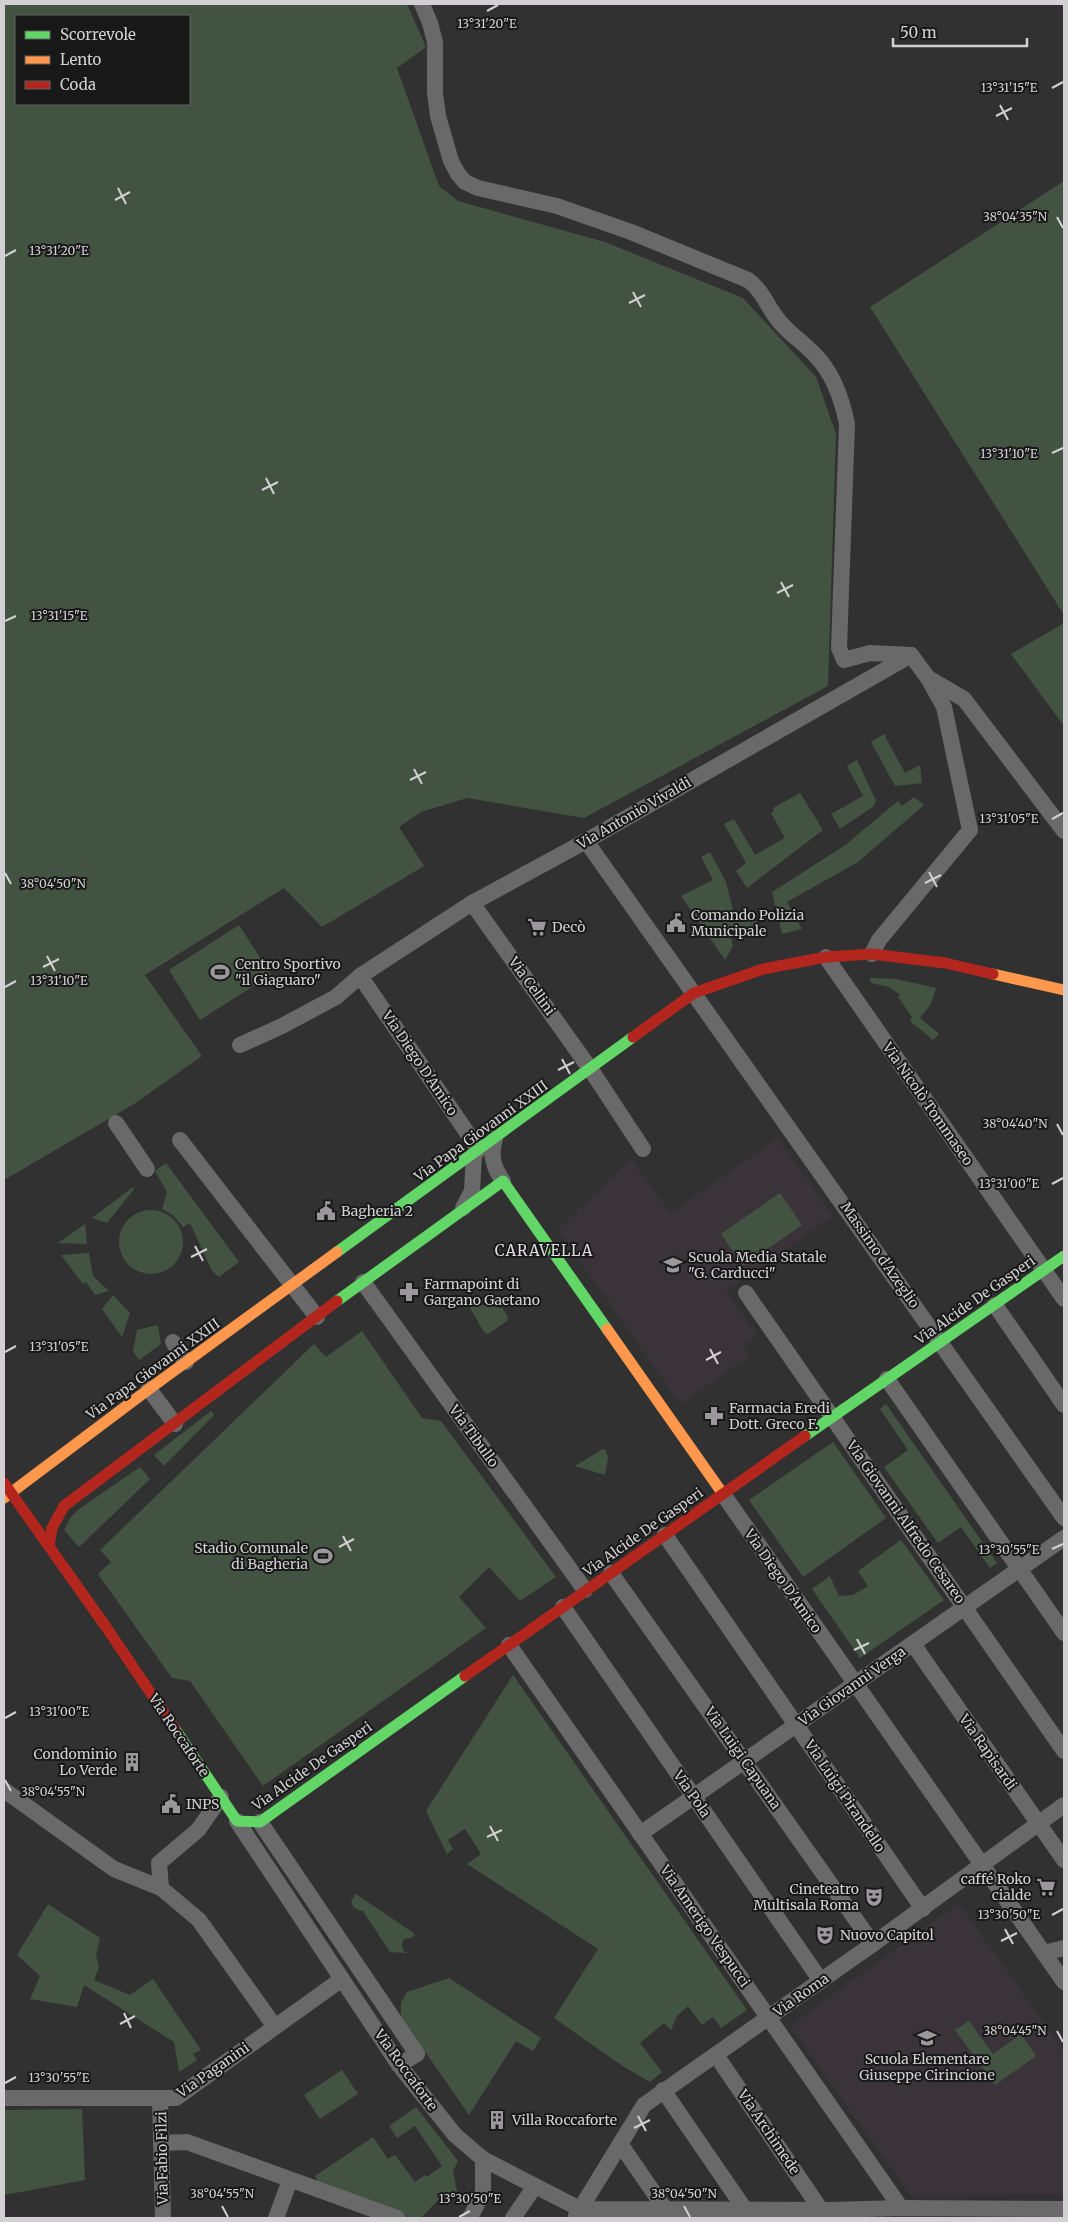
<svg xmlns="http://www.w3.org/2000/svg" width="1068" height="2222" font-family="Merriweather,serif">
<rect width="100%" height="100%" fill="#313131"/>
<!-- built -->
<g fill="#3a343a">
<path d="M778,1138l55,78 -107,75 31,44 -14,9 8,12 -71,48 -122,-174 73,-72 39,55z"/>
<path d="M959,1903l105,148v143l-154,1 -120,-169z"/>
</g>
<!-- green -->
<g fill="#425441" fill-rule="evenodd">
<path d="M4,4h403l19,43 -29,21 42,118 19,15 147,41 138,56 73,79 20,57 -8,252 -244,132 -117,-20 -46,14 -22,15 25,39 -102,61 -38,-39 -139,87 57,81 -68,48 -130,76zM16,16h173v88h-173z"/>
<path d="M1064,181v434l-194,-308z"/>
<path d="M1064,623v103l-53,-72z"/>
<path d="M884,734l21,39 15,-8 2,18 -27,3 -24,-44z"/>
<path d="M857,760l19,41 -2,5 -34,23 -9,-15 32,-18 -16,-30z"/>
<path d="M800,793l23,37 -76,58 -11,-17 10,-8 -22,-39 10,-5 21,36 30,-17 -14,-25 3,-2 -1,-3z"/>
<path d="M914,797l10,8 -66,57 -71,40 15,27 -20,5 -10,-42 72,-46 54,-45 4,5z"/>
<path d="M710,852l16,30 9,37 15,-9 8,16 -12,4 -1,-4 -12,6 1,5 -3,1 2,8 -8,14 -44,-64 32,-16 -12,-23z"/>
<path d="M239,925l32,50 -71,45 -31,-50z"/>
<path d="M870,978l26,1 40,9 -5,16 -11,14 19,16 -6,6 -23,-19 2,-4 -14,-20 2,-2 -11,-8 -18,-4z"/>
<path d="M166,1163l73,99 -20,15 -7,-6 -22,-48 -7,4 -10,-12 -11,-6 5,-17 -12,-21z"/>
<path d="M133,1187l1,2 -27,34 -15,-5z"/>
<path d="M780,1193l22,32 -59,41 -22,-32z"/>
<circle cx="151" cy="1242" r="32"/>
<path d="M85,1224l2,20 -29,-1z"/>
<path d="M89,1253l4,23 16,15 -14,4 -9,-13 -3,2 -22,-29z"/>
<path d="M113,1295l17,18 -8,24 -20,-28z"/>
<path d="M467,1303l35,5 6,9 -1,4 -19,13 -4,-2z"/>
<path d="M158,1325l3,19 -22,16 -6,-9 4,-21z"/>
<path d="M362,1331l60,87 19,3 115,156 -36,24 -31,-34 -30,30 27,31 -223,158 -73,-105 -18,-3 -74,-104 13,-12 -11,-12 214,-206 12,13z"/>
<path d="M886,1404l111,159 -7,5 -29,-41 -23,16 -54,-76 24,-17 -28,-41z"/>
<path d="M211,1411l3,4 -50,51 -10,-11z"/>
<path d="M833,1442l53,76 -83,59 -54,-77z"/>
<path d="M603,1449l3,1 2,8 -3,17 -30,-9z"/>
<path d="M140,1467l10,12 -71,68 -15,-17 7,-13 8,-8z"/>
<path d="M901,1540l43,60 -84,58 -48,-69 18,-13 9,20 14,-1 15,-9 -10,-15z"/>
<path d="M513,1675l234,335 -26,18 -8,-11 -11,8 -14,-19 -11,10 -6,14 -7,-7 -24,20 22,29 -12,10 -26,-15 -70,-49 44,-69 -131,-85 14,-10 -16,-25 -17,11 5,9 -6,5 -21,-43z"/>
<path d="M356,1894l59,40 -3,4 -8,1 -2,5 1,7 4,2 -17,-1 -27,-41c-7,-1 -10,-3 -12,-10z"/>
<path d="M48,1904l52,34 -4,17 3,12 -5,13 36,15 23,-16 48,71 -8,4 4,6 -18,12 -5,-30 -90,-57 -7,22 -47,-8 10,-23 -23,-21z"/>
<path d="M449,1978l92,60 -8,13 -17,-10 -47,74 -68,-98v-14l6,-11z"/>
<path d="M969,2021l24,33 28,-20 15,22 -41,29 -40,-55z"/>
<path d="M342,2070l16,24 -38,25 -16,-24z"/>
<path d="M416,2107l42,54 -5,10 4,20 -10,13 -7,-6 -19,20h-18l-85,-36 -3,-6 58,-39 15,22 7,-4 20,27 10,-7 2,2 15,-11 -27,-40 -18,12 -8,-12z"/>
<path d="M82,2109l3,71 -81,15v-85z"/>
</g>
<g fill="none" stroke-linecap="round" stroke-linejoin="round">
<!-- street -->
<g stroke="#696969" stroke-width="16">
<path d="M422,4l8,19 5,19v51l3,23 13,45 7,13 7,8 13,6 79,18 74,26 117,48c14,10 18,24 28,37 10,15 26,24 39,38 18,18 27,44 32,69l-8,224 5,12 26,-7 41,2"/>
<path d="M928,678l36,21 100,132"/>
<path d="M586,841l478,677"/>
<path d="M472,903l119,167 52,79"/>
<path d="M872,954l7,-14 91,-110 -26,-123 -16,-29 -17,-23"/>
<path d="M826,957l238,342"/>
<path d="M360,976l119,174"/>
<path d="M240,1045l42,-19 54,-29 24,-21 112,-73 114,-62 325,-186"/>
<path d="M116,1123l31,46"/>
<path d="M495,1139c-5,16 -2,28 8,42"/>
<path d="M180,1140l137,177"/>
<path d="M463,1208l9,-17 2,-36"/>
<path d="M363,1282l222,308"/>
<path d="M746,1293l318,458"/>
<path d="M995,1305l69,100"/>
<path d="M173,1342l13,20"/>
<path d="M887,1379l177,254"/>
<path d="M149,1389l26,35"/>
<path d="M723,1494l341,488"/>
<path d="M665,1535l258,374"/>
<path d="M611,1573l262,371"/>
<path d="M563,1607l258,374"/>
<path d="M913,1644l151,216"/>
<path d="M509,1645l392,563"/>
<path d="M4,1790l110,79 47,19 38,32 76,107"/>
<path d="M237,1821l162,244 56,70 28,24 97,50 250,1 71,-2 163,1"/>
<path d="M260,1822l157,232 -18,11"/>
<path d="M640,1834l424,-296"/>
<path d="M161,1888l-2,-25 39,-33 23,-33"/>
<path d="M1044,1953l20,-5"/>
<path d="M716,2055l105,155"/>
<path d="M663,2090l81,118"/>
<path d="M4,2098h172l166,-119"/>
<path d="M160,2098l3,120"/>
<path d="M161,2143l26,-1 210,76"/>
<path d="M621,2145l44,64"/>
<path d="M576,2216l68,-111 229,-161 191,-139"/>
<path d="M276,2218l14,-38"/>
<path d="M470,2218l13,-26v-33"/>
<path d="M513,2218l22,-32"/>
</g>
<!-- fast -->
<g stroke="#63d668" stroke-width="11">
<path d="M337,1252l296,-215"/>
<path d="M337,1301l166,-120 104,148"/>
<path d="M805,1436l259,-180"/>
<path d="M175,1729l62,92 23,1 205,-146"/>
</g>
<!-- slow -->
<g stroke="#ff974d" stroke-width="11">
<path d="M993,974l71,16"/>
<path d="M607,1329l116,165"/>
<path d="M4,1498l145,-109 188,-137"/>
</g>
<!-- jam -->
<g stroke="#b3261e" stroke-width="11">
<path d="M633,1037l61,-44 69,-24 63,-12 46,-3 73,9 48,11"/>
<path d="M4,1483l100,141 71,105"/>
<path d="M49,1546l3,-18 12,-22 273,-205"/>
<path d="M465,1676l340,-240"/>
</g>
</g>
<!-- ticks -->
<path fill="none" stroke="#d2d0d2" stroke-width="2" d="M487,11l11,-6M1052,88l11,-6M1000,105l8,15M996,116l16,-8M118,188l8,16M115,200l15,-8M1057,217l6,11M5,256l11,-6M633,292l8,15M629,303l16,-8M1052,453l11,-5M266,478l8,16M262,490l16,-8M781,582l8,15M777,593l16,-8M5,621l11,-5M414,769l8,15M410,780l16,-8M1052,819l11,-6M929,872l8,15M5,873l6,11M925,883l16,-8M47,956l8,15M43,967l16,-8M5,987l11,-6M562,1059l8,15M558,1070l16,-8M1057,1124l6,11M1052,1184l11,-6M195,1246l8,15M191,1257l16,-8M710,1349l8,15M5,1352l11,-6M706,1360l15,-8M343,1536l8,15M339,1547l15,-8M1052,1549l11,-5M857,1639l8,15M854,1650l15,-7M5,1718l11,-6M5,1780l6,11M490,1826l8,15M487,1837l15,-7M1052,1915l11,-6M1005,1929l8,15M1001,1941l16,-8M124,2013l7,15M120,2024l15,-8M1057,2031l6,11M5,2083l11,-6M638,2116l8,15M634,2128l16,-8M222,2206l6,11M684,2206l6,11M459,2217l11,-6"/>
<!-- icons -->
<defs>
<g id="civic-bare" transform="scale(1.5)"><path d="M-.6-6.5H3V-4.5H.6V-3L4-1V1h2V6H-6V1h2V-1L-.6-3ZM-1.2 2.5V6h2.4V2.5Z" fill="#9a989a" stroke="#191819" stroke-width="2.5" paint-order="stroke"/></g>
<g id="supermarket-bare" transform="scale(1.5)"><path d="M-6-5.5h2.5l.6 2H6L4.5 2H-2.5L-4.4-4H-6ZM-1.5 3.2a1.3 1.3 0 1 0 .1 0ZM3 3.2a1.3 1.3 0 1 0 .1 0Z" fill="#9a989a" stroke="#191819" stroke-width="2.5" paint-order="stroke"/></g>
<g id="stadium-bare" transform="scale(1.5)"><path d="M0-5a6.5 5 0 1 0 0 10a6.5 5 0 1 0 0-10ZM-3.5-1.8h7v3.6h-7Z" fill="#9a989a" stroke="#191819" stroke-width="2.5" paint-order="stroke"/></g>
<g id="school-bare" transform="scale(1.5)"><path d="M0-5L7-2L0 1L-7-2ZM-4 1L0 2.5L4 1V4Q0 6-4 4Z" fill="#9a989a" stroke="#191819" stroke-width="2.5" paint-order="stroke"/></g>
<g id="pharmacy-bare" transform="scale(1.5)"><path d="M-2-6h4v4h4v4h-4v4h-4v-4h-4v-4h4Z" fill="#9a989a" stroke="#191819" stroke-width="2.5" paint-order="stroke"/></g>
<g id="building-bare" transform="scale(1.5)"><path d="M-4-6H4V6H1V3H-1V6H-4ZM-2.5-4.3h1.7v1.8h-1.7ZM.8-4.3h1.7v1.8H.8ZM-2.5-1h1.7V.8h-1.7ZM.8-1h1.7V.8H.8Z" fill="#9a989a" stroke="#191819" stroke-width="2.5" paint-order="stroke"/></g>
<g id="theatre-bare" transform="scale(1.5)"><path d="M-5-5.5Q0-4 5-5.5V0Q5 5 0 6Q-5 5-5 0ZM-3.3-2.5H-1v1.5H-3.3ZM1-2.5H3.3v1.5H1ZM-2.8 1Q0 5.5 2.8 1Z" fill="#9a989a" stroke="#191819" stroke-width="2.5" paint-order="stroke"/></g>
</defs>
<g fill-rule="evenodd">
<use href="#civic-bare" x="676" y="923"/>
<use href="#supermarket-bare" x="537" y="927"/>
<use href="#stadium-bare" x="220" y="972"/>
<use href="#civic-bare" x="326" y="1211"/>
<use href="#school-bare" x="673" y="1265"/>
<use href="#pharmacy-bare" x="409" y="1292"/>
<use href="#pharmacy-bare" x="714" y="1416"/>
<use href="#stadium-bare" x="323" y="1556"/>
<use href="#building-bare" x="132" y="1762"/>
<use href="#civic-bare" x="171" y="1804"/>
<use href="#supermarket-bare" x="1046" y="1887"/>
<use href="#theatre-bare" x="874" y="1897"/>
<use href="#theatre-bare" x="825" y="1935"/>
<use href="#school-bare" x="927" y="2038"/>
<use href="#building-bare" x="497" y="2120"/>
</g>
<g text-anchor="middle" dominant-baseline="central" stroke-width="4" stroke-linejoin="round" paint-order="stroke">
<!-- street labels -->
<g font-size="14" fill="#d2d0d2" stroke="#191819">
<text transform="translate(634 813) rotate(-30)">Via Antonio Vivaldi</text>
<text transform="translate(532 986) rotate(54)">Via Cellini</text>
<text transform="translate(420 1063) rotate(56)">Via Diego D'Amico</text>
<text transform="translate(928 1104) rotate(55)">Via Nicolò Tommaseo</text>
<text transform="translate(481 1131) rotate(-36)">Via Papa Giovanni XXIII</text>
<text transform="translate(880 1255) rotate(55)">Massimo d'Azeglio</text>
<text transform="translate(975 1300) rotate(-35)">Via Alcide De Gasperi</text>
<text transform="translate(153 1369) rotate(-36)">Via Papa Giovanni XXIII</text>
<text transform="translate(474 1436) rotate(54)">Via Tibullo</text>
<text transform="translate(906 1522) rotate(55)">Via Giovanni Alfredo Cesareo</text>
<text transform="translate(643 1532) rotate(-35)">Via Alcide De Gasperi</text>
<text transform="translate(783 1581) rotate(55)">Via Diego D'Amico</text>
<text transform="translate(852 1686) rotate(-35)">Via Giovanni Verga</text>
<text transform="translate(179 1735) rotate(56)">Via Roccaforte</text>
<text transform="translate(988 1752) rotate(55)">Via Rapisardi</text>
<text transform="translate(743 1758) rotate(55)">Via Luigi Capuana</text>
<text transform="translate(312 1766) rotate(-35)">Via Alcide De Gasperi</text>
<text transform="translate(692 1794) rotate(55)">Via Pola</text>
<text transform="translate(845 1796) rotate(56)">Via Luigi Pirandello</text>
<text transform="translate(705 1926) rotate(55)">Via Amerigo Vespucci</text>
<text transform="translate(801 1995) rotate(-35)">Via Roma</text>
<text transform="translate(213 2070) rotate(-35)">Via Paganini</text>
<text transform="translate(406 2070) rotate(54)">Via Roccaforte</text>
<text transform="translate(769 2132) rotate(56)">Via Archimede</text>
<text transform="translate(162 2158) rotate(-91)">Via Fabio Filzi</text>
</g>
<!-- poi labels -->
<g font-size="14" fill="#d2d0d2" stroke="#191819" text-anchor="start">
<text x="691" y="915">Comando Polizia<tspan x="691" dy="16">Municipale</tspan></text>
<text x="552" y="927">Decò</text>
<text x="235" y="964">Centro Sportivo<tspan x="235" dy="16">"il Giaguaro"</tspan></text>
<text x="341" y="1211">Bagheria 2</text>
<text x="688" y="1257">Scuola Media Statale<tspan x="688" dy="16">"G. Carducci"</tspan></text>
<text x="424" y="1284">Farmapoint di<tspan x="424" dy="16">Gargano Gaetano</tspan></text>
<text x="729" y="1408">Farmacia Eredi<tspan x="729" dy="16">Dott. Greco F.</tspan></text>
<text x="308" y="1548" text-anchor="end">Stadio Comunale<tspan x="308" dy="16">di Bagheria</tspan></text>
<text x="117" y="1754" text-anchor="end">Condominio<tspan x="117" dy="16">Lo Verde</tspan></text>
<text x="186" y="1804">INPS</text>
<text x="1031" y="1879" text-anchor="end">caffé Roko<tspan x="1031" dy="16">cialde</tspan></text>
<text x="859" y="1889" text-anchor="end">Cineteatro<tspan x="859" dy="16">Multisala Roma</tspan></text>
<text x="840" y="1935">Nuovo Capitol</text>
<text x="927" y="2059" text-anchor="middle">Scuola Elementare<tspan x="927" dy="16">Giuseppe Cirincione</tspan></text>
<text x="512" y="2120">Villa Roccaforte</text>
</g>
<!-- neighbourhood labels -->
<g font-size="15" letter-spacing="1" fill="#dfdcdf" stroke="#191819">
<text x="544" y="1250">CARAVELLA</text>
</g>
</g>
<g font-size="12" text-anchor="middle" fill="#d2d0d2" stroke="#191819" stroke-width="4" stroke-linejoin="round" paint-order="stroke">
<text x="487" y="28">13°31'20"E</text>
<text x="1009" y="92">13°31'15"E</text>
<text x="1015" y="221">38°04'35"N</text>
<text x="59" y="255">13°31'20"E</text>
<text x="1009" y="458">13°31'10"E</text>
<text x="59" y="620">13°31'15"E</text>
<text x="1009" y="823">13°31'05"E</text>
<text x="53" y="888">38°04'50"N</text>
<text x="59" y="985">13°31'10"E</text>
<text x="1015" y="1128">38°04'40"N</text>
<text x="1009" y="1188">13°31'00"E</text>
<text x="59" y="1351">13°31'05"E</text>
<text x="1009" y="1554">13°30'55"E</text>
<text x="59" y="1716">13°31'00"E</text>
<text x="53" y="1796">38°04'55"N</text>
<text x="1009" y="1919">13°30'50"E</text>
<text x="1015" y="2035">38°04'45"N</text>
<text x="59" y="2082">13°30'55"E</text>
<text x="222" y="2198">38°04'55"N</text>
<text x="684" y="2198">38°04'50"N</text>
<text x="470" y="2203">13°30'50"E</text>
</g>
<!-- border -->
<rect width="1068" height="2222" fill="none" stroke="#d2d0d2" stroke-width="10"/>
<!-- legend -->
<rect x="15" y="15" width="175" height="90" fill="#191819" stroke="#636263"/>
<rect x="25" y="31" width="25" height="8" fill="#63d668" stroke="#636263"/>
<text x="60" y="40" font-size="15" fill="#d2d0d2">Scorrevole</text>
<rect x="25" y="56" width="25" height="8" fill="#ff974d" stroke="#636263"/>
<text x="60" y="65" font-size="15" fill="#d2d0d2">Lento</text>
<rect x="25" y="81" width="25" height="8" fill="#b3261e" stroke="#636263"/>
<text x="60" y="90" font-size="15" fill="#d2d0d2">Coda</text>
<!-- scale -->
<path d="M893 38v8h134v-8" fill="none" stroke="#d2d0d2" stroke-width="2.5"/>
<text x="900" y="38" font-size="15" fill="#d2d0d2" stroke="#191819" stroke-width="4" paint-order="stroke">50 m</text>
</svg>
